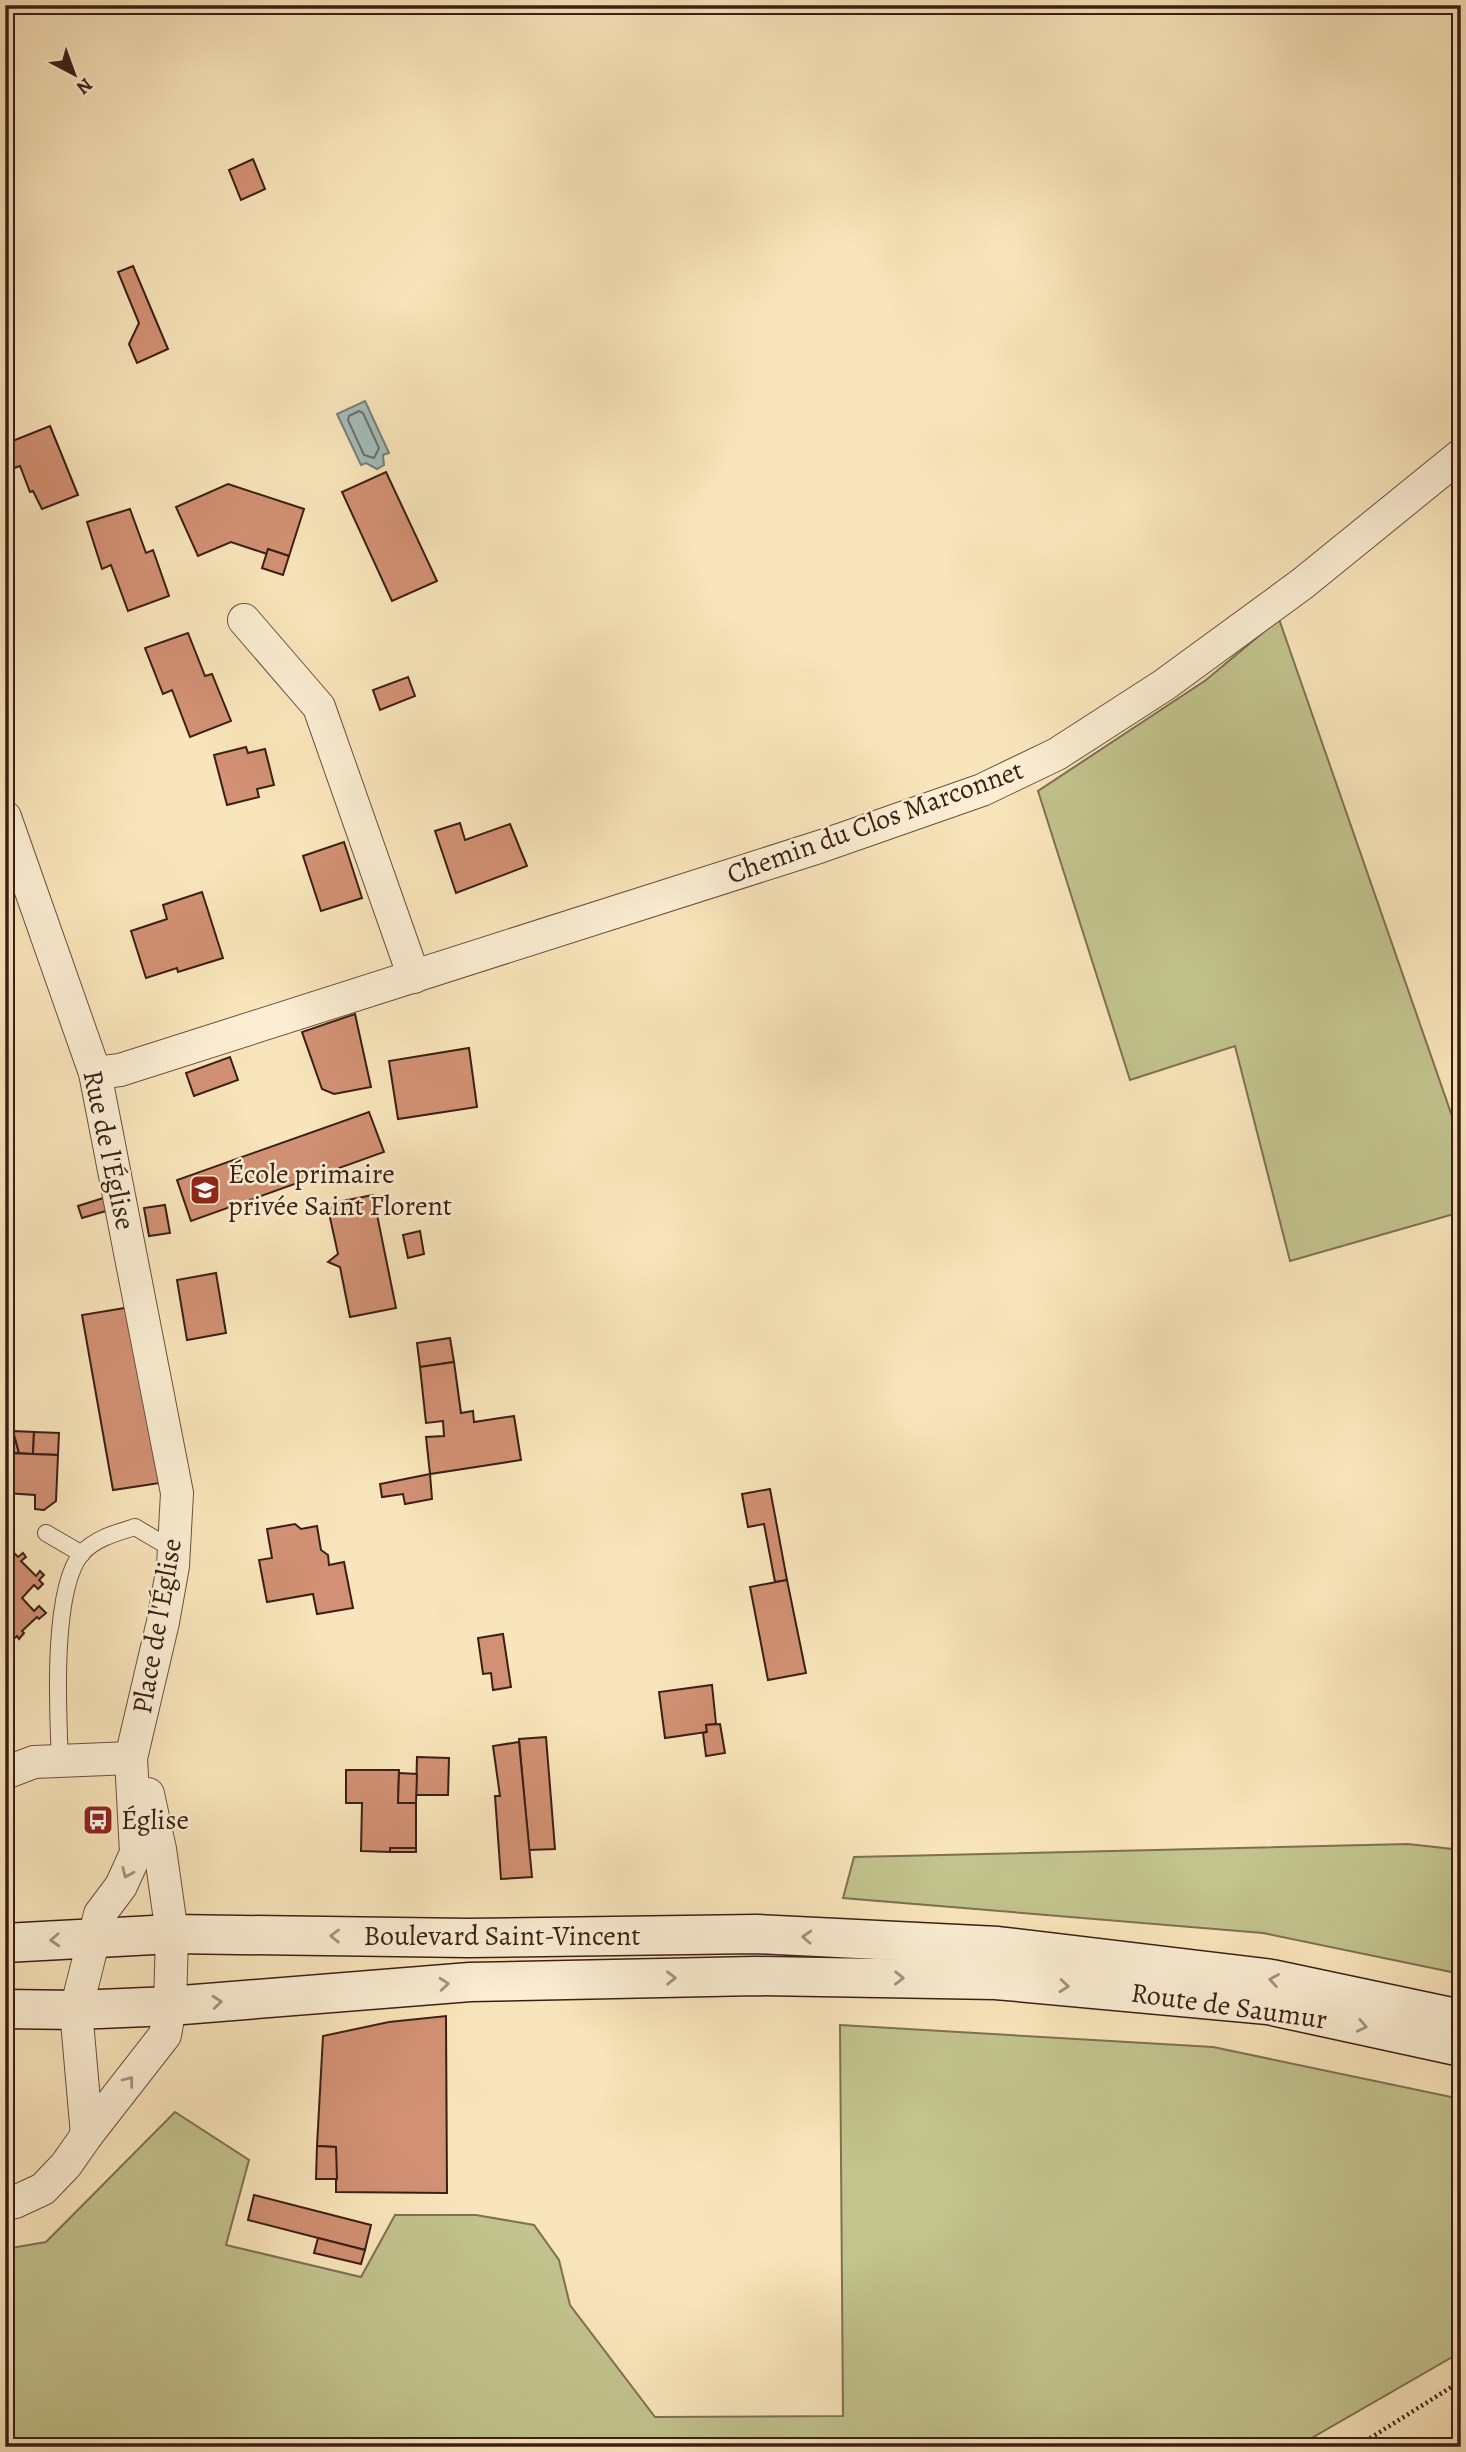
<svg xmlns="http://www.w3.org/2000/svg" width="1466" height="2452" font-family="Alegreya,serif">
<rect width="100%" height="100%" fill="#f9e5bb"/>
<filter id="stains"><feTurbulence type="fractalNoise" baseFrequency=".00286" numOctaves="4"/><feColorMatrix values="0 0 0 0 .2 0 0 0 0 .09 0 0 0 0 .02 0 0 0 .5 -.17"/></filter>
<radialGradient id="worn" r=".72"><stop offset=".6" stop-color="#630" stop-opacity="0"/><stop offset="1" stop-color="#630" stop-opacity=".3"/></radialGradient>
<!-- green -->
<g fill="#c2c38d" stroke="#7e7151" stroke-width="2">
<path d="M1279,619l182,523v70l-171,49 -55,-215 -105,34 -92,-289 168,-111z"/>
<path d="M1408,1844l53,6v124l-198,-41 -420,-35 11,-41z"/>
<path d="M840,2025l373,22 248,52v253l-165,95h-1291v-198l41,-7 129,-130 74,48 -23,85 135,32 34,-62h81l58,10 25,35 11,45 85,112 188,-1z"/>
</g>
<!-- water -->
<path fill="#a2bcba" stroke="#787d78" stroke-width="2" d="M365,401l24,52 -6,2 1,10 -7,4 -11,-6 -5,2 -24,-51z"/>
<g fill="none" stroke-linecap="round" stroke-linejoin="round">
<!-- shore -->
<path stroke="#6e6e68" stroke-width="2" d="M359,411l4,2 16,35 -5,10 -10,-3 -16,-35 1,-4z"/>
</g>
<!-- building -->
<g fill="#d29174" stroke="#3a1f15" stroke-width="2">
<path d="M253,159l12,30 -24,11 -12,-30z"/>
<path d="M133,266l35,83 -31,14 -8,-19 10,-21 -21,-51z"/>
<path d="M50,426l28,69 -36,14 -9,-18 -3,1 -10,-26 -15,5v-27z"/>
<path d="M386,472l51,109 -45,20 -50,-109z"/>
<path d="M228,484l76,25 -15,47 -21,-7 -1,5 -36,-12 -33,14 -22,-49z"/>
<path d="M130,509l16,44 7,-3 16,46 -41,15 -17,-46 -9,4 -15,-47z"/>
<path d="M268,549l21,7 -6,19 -21,-7z"/>
<path d="M188,633l17,43 7,-2 19,47 -41,16 -18,-47 -9,4 -18,-46z"/>
<path d="M408,677l7,19 -35,14 -7,-20z"/>
<path d="M246,747l2,6 17,-4 9,36 -17,4 2,8 -32,8 -13,-50z"/>
<path d="M460,823l5,17 45,-16 17,42 -71,27 -21,-62z"/>
<path d="M344,842l18,56 -41,13 -18,-55z"/>
<path d="M202,892l21,66 -45,14 -1,-4 -31,10 -15,-47 36,-12 -4,-14z"/>
<path d="M355,1014l16,73 -37,7 -12,-5 -20,-57z"/>
<path d="M469,1048l8,59 -79,12 -9,-58z"/>
<path d="M230,1057l8,23 -44,16 -8,-23z"/>
<path d="M369,1112l15,40 -193,69 -14,-41z"/>
<path d="M113,1195l3,13 -34,10 -4,-12z"/>
<path d="M373,1195l23,113 -46,9 -10,-50 -12,-5 10,-8 -11,-50z"/>
<path d="M165,1205l5,28 -21,3 -5,-28z"/>
<path d="M420,1231l4,23 -16,4 -5,-23z"/>
<path d="M216,1273l10,60 -39,7 -10,-60z"/>
<path d="M131,1307l29,176 -47,7 -31,-175z"/>
<path d="M450,1338l4,24 -34,5 -3,-24z"/>
<path d="M454,1362l7,51 12,-2 1,11 40,-6 7,44 -91,14 -4,-37 18,-1 -1,-15 -17,2 -6,-56z"/>
<path d="M5,1397l8,34 6,22h-14z"/>
<path d="M13,1431l21,1 -1,22 -14,-1z"/>
<path d="M34,1432l25,1 -1,22 -25,-1z"/>
<path d="M5,1453l53,2 -2,46 -12,9 -9,-1v-14l-30,-2z"/>
<path d="M430,1474l2,25 -27,5 -2,-10 -21,3 -2,-13z"/>
<path d="M770,1489l17,91 -12,2 -11,-58 -16,3 -6,-33z"/>
<path d="M295,1524l6,5 16,-3 4,24 7,5 1,10 15,-3 9,46 -36,6 -4,-20 -46,8 -8,-42 13,-2 -5,-29z"/>
<path d="M23,1553l3,4 -5,4 15,15 4,-5 4,4 -5,5 4,4 -5,5 -4,-4 -12,13 12,13 5,-5 7,7 -7,6 -2,-2 -15,14 2,2 -5,6 -2,-3 -12,11v-81l7,-5 -2,-2 5,-5 3,3z"/>
<path d="M787,1580l19,93 -38,7 -18,-93z"/>
<path d="M503,1634l8,53 -18,3 -2,-17 -8,1 -5,-36z"/>
<path d="M712,1685l4,39 -10,1 1,7 -42,6 -6,-46z"/>
<path d="M720,1724l5,29 -19,3 -3,-23 4,-1 -1,-7z"/>
<path d="M546,1737l9,112 -26,1 -10,-111z"/>
<path d="M519,1742l13,135 -31,2 -6,-83h5l-7,-50z"/>
<path d="M417,1757l32,1 -1,37h-32z"/>
<path d="M346,1770h53l-1,33h18v45h-26v4l-29,-1 1,-48h-16z"/>
<path d="M399,1773l18,1 -1,29h-18z"/>
<rect x="390" y="1848" width="26" height="4"/>
<path d="M446,2016l1,177 -111,-1v-45l-19,-1 6,-110 66,-14z"/>
<path d="M317,2146l19,1 1,32h-21z"/>
<path d="M254,2195l117,30 -6,25 -117,-30z"/>
<path d="M318,2238l47,12 -4,14 -47,-11z"/>
</g>
<g fill="none" stroke-linecap="round" stroke-linejoin="round">
<!-- service casing -->
<g stroke="#6a503e" stroke-width="18">
<g id="service">
<path d="M46,1533l36,21"/>
<path d="M60,1761c-2,-47 -9,-172 22,-208 14,-15 34,-20 53,-26l39,23"/>
</g>
</g>
<!-- minor casing -->
<g stroke="#6a503e" stroke-width="34">
<g id="minor">
<path d="M244,620l75,87 95,270"/>
<path d="M5,817l90,256 82,420 -4,73 -10,56 -32,136 5,95 -15,33 -21,28 -24,96 11,125"/>
<path d="M95,1073l25,-3 699,-223 163,-57 75,-36 107,-69 138,-101 159,-129"/>
<path d="M5,1773l29,-11 97,-4"/>
<path d="M5,2204l10,-2 28,-13 23,-24 21,-30 78,-100 5,-29 2,-72 -12,-85 -12,-55"/>
</g>
</g>
<!-- secondary casing -->
<g stroke="#3a1f15" stroke-width="41">
<g id="secondary">
<path d="M5,1943l167,-9 296,4 288,-4 242,12 274,33 189,40"/>
<path d="M5,2009l71,1 94,-4 300,-24 286,-6 240,4 272,25 193,42"/>
</g>
</g>
<!-- path -->
<path stroke="#3a1f15" stroke-width="4.5" stroke-dasharray="2 3.5" stroke-linecap="butt" d="M1356,2447l105,-66"/>
<!-- service -->
<use href="#service" stroke="#fbeed3" stroke-width="16"/>
<!-- minor -->
<use href="#minor" stroke="#fbeed3" stroke-width="32"/>
<!-- secondary -->
<use href="#secondary" stroke="#fbeed3" stroke-width="38"/>
</g>
<!-- one-way arrows -->
<defs><path id="oneway-chevron" d="M-2-3.5L2.5 0L-2 3.5" fill="none" stroke-width="1.6" stroke-linecap="round" stroke-linejoin="round" transform="scale(1.75)"/></defs>
<g stroke="#a4917e">
<use href="#oneway-chevron" transform="translate(127 1873) rotate(114)"/>
<use href="#oneway-chevron" transform="translate(335 1936) rotate(-179)"/>
<use href="#oneway-chevron" transform="translate(807 1937) rotate(-177)"/>
<use href="#oneway-chevron" transform="translate(55 1940) rotate(177)"/>
<use href="#oneway-chevron" transform="translate(671 1978) rotate(-1)"/>
<use href="#oneway-chevron" transform="translate(899 1978) rotate(1)"/>
<use href="#oneway-chevron" transform="translate(1274 1980) rotate(-170)"/>
<use href="#oneway-chevron" transform="translate(444 1984) rotate(-5)"/>
<use href="#oneway-chevron" transform="translate(1064 1986) rotate(5)"/>
<use href="#oneway-chevron" transform="translate(217 2002) rotate(-5)"/>
<use href="#oneway-chevron" transform="translate(1362 2026) rotate(12)"/>
<use href="#oneway-chevron" transform="translate(129 2081) rotate(-52)"/>
</g>
<!-- icons -->
<defs>
<g id="school-square" transform="scale(1.575)"><rect x="-9" y="-9" width="18" height="18" rx="4" fill="#8f2418" stroke="#fbeed3"/><path d="M0-5L7-2L0 1L-7-2ZM-4 1L0 2.5L4 1V4Q0 6-4 4Z" fill="#fff"/></g>
<g id="bus-square" transform="scale(1.575)"><rect x="-9" y="-9" width="18" height="18" rx="4" fill="#8f2418" stroke="#fbeed3"/><path d="M-5-6H5V4H4V6H2V4H-2V6H-4V4H-5ZM-3.5-4V0h7V-4ZM-3.5 1.2v1.5H-2V1.2ZM2 1.2v1.5H3.5V1.2Z" fill="#fff"/></g>
</defs>
<g fill-rule="evenodd">
<use href="#school-square" x="205" y="1190"/>
<use href="#bus-square" x="98" y="1820"/>
</g>
<g text-anchor="middle" dominant-baseline="central" stroke-width="5" stroke-linejoin="round" paint-order="stroke">
<!-- street labels -->
<g font-size="28" fill="#3a1f15" stroke="#fbeed3">
<text transform="translate(875 822) rotate(-20)">Chemin du Clos Marconnet</text>
<text transform="translate(109 1150) rotate(78)">Rue de l'Église</text>
<text transform="translate(157 1626) rotate(-80)">Place de l'Église</text>
<text x="502" y="1936">Boulevard Saint-Vincent</text>
<text transform="translate(1229 2006) rotate(8)">Route de Saumur</text>
</g>
<!-- poi labels -->
<g font-size="28" fill="#3a1f15" stroke="#fbeed3" text-anchor="start">
<text x="228" y="1174">École primaire<tspan x="228" dy="32">privée Saint Florent</tspan></text>
<text x="121" y="1820">Église</text>
</g>
</g>
<!-- margin -->
<rect width="1466" height="2452" fill="none" stroke="#f9e5bb" stroke-width="28"/>
<rect x="7" y="7" width="1452" height="2438" fill="none" stroke="#3a1f15" stroke-width="3.5"/>
<rect x="14" y="14" width="1438" height="2424" fill="none" stroke="#3a1f15" stroke-width="2"/>
<!-- north arrow -->
<g transform="translate(74 74) rotate(139)" stroke="#fbeed3" stroke-width="5" paint-order="stroke">
<path d="M0-5L12 26L0 18L-12 26Z" fill="#3a1f15"/>
<text y="-10" font-size="19" font-weight="bold" text-anchor="middle" fill="#3a1f15">N</text>
</g>
<rect width="100%" height="100%" filter="url(#stains)"/>
<rect width="100%" height="100%" fill="url(#worn)"/>
</svg>
